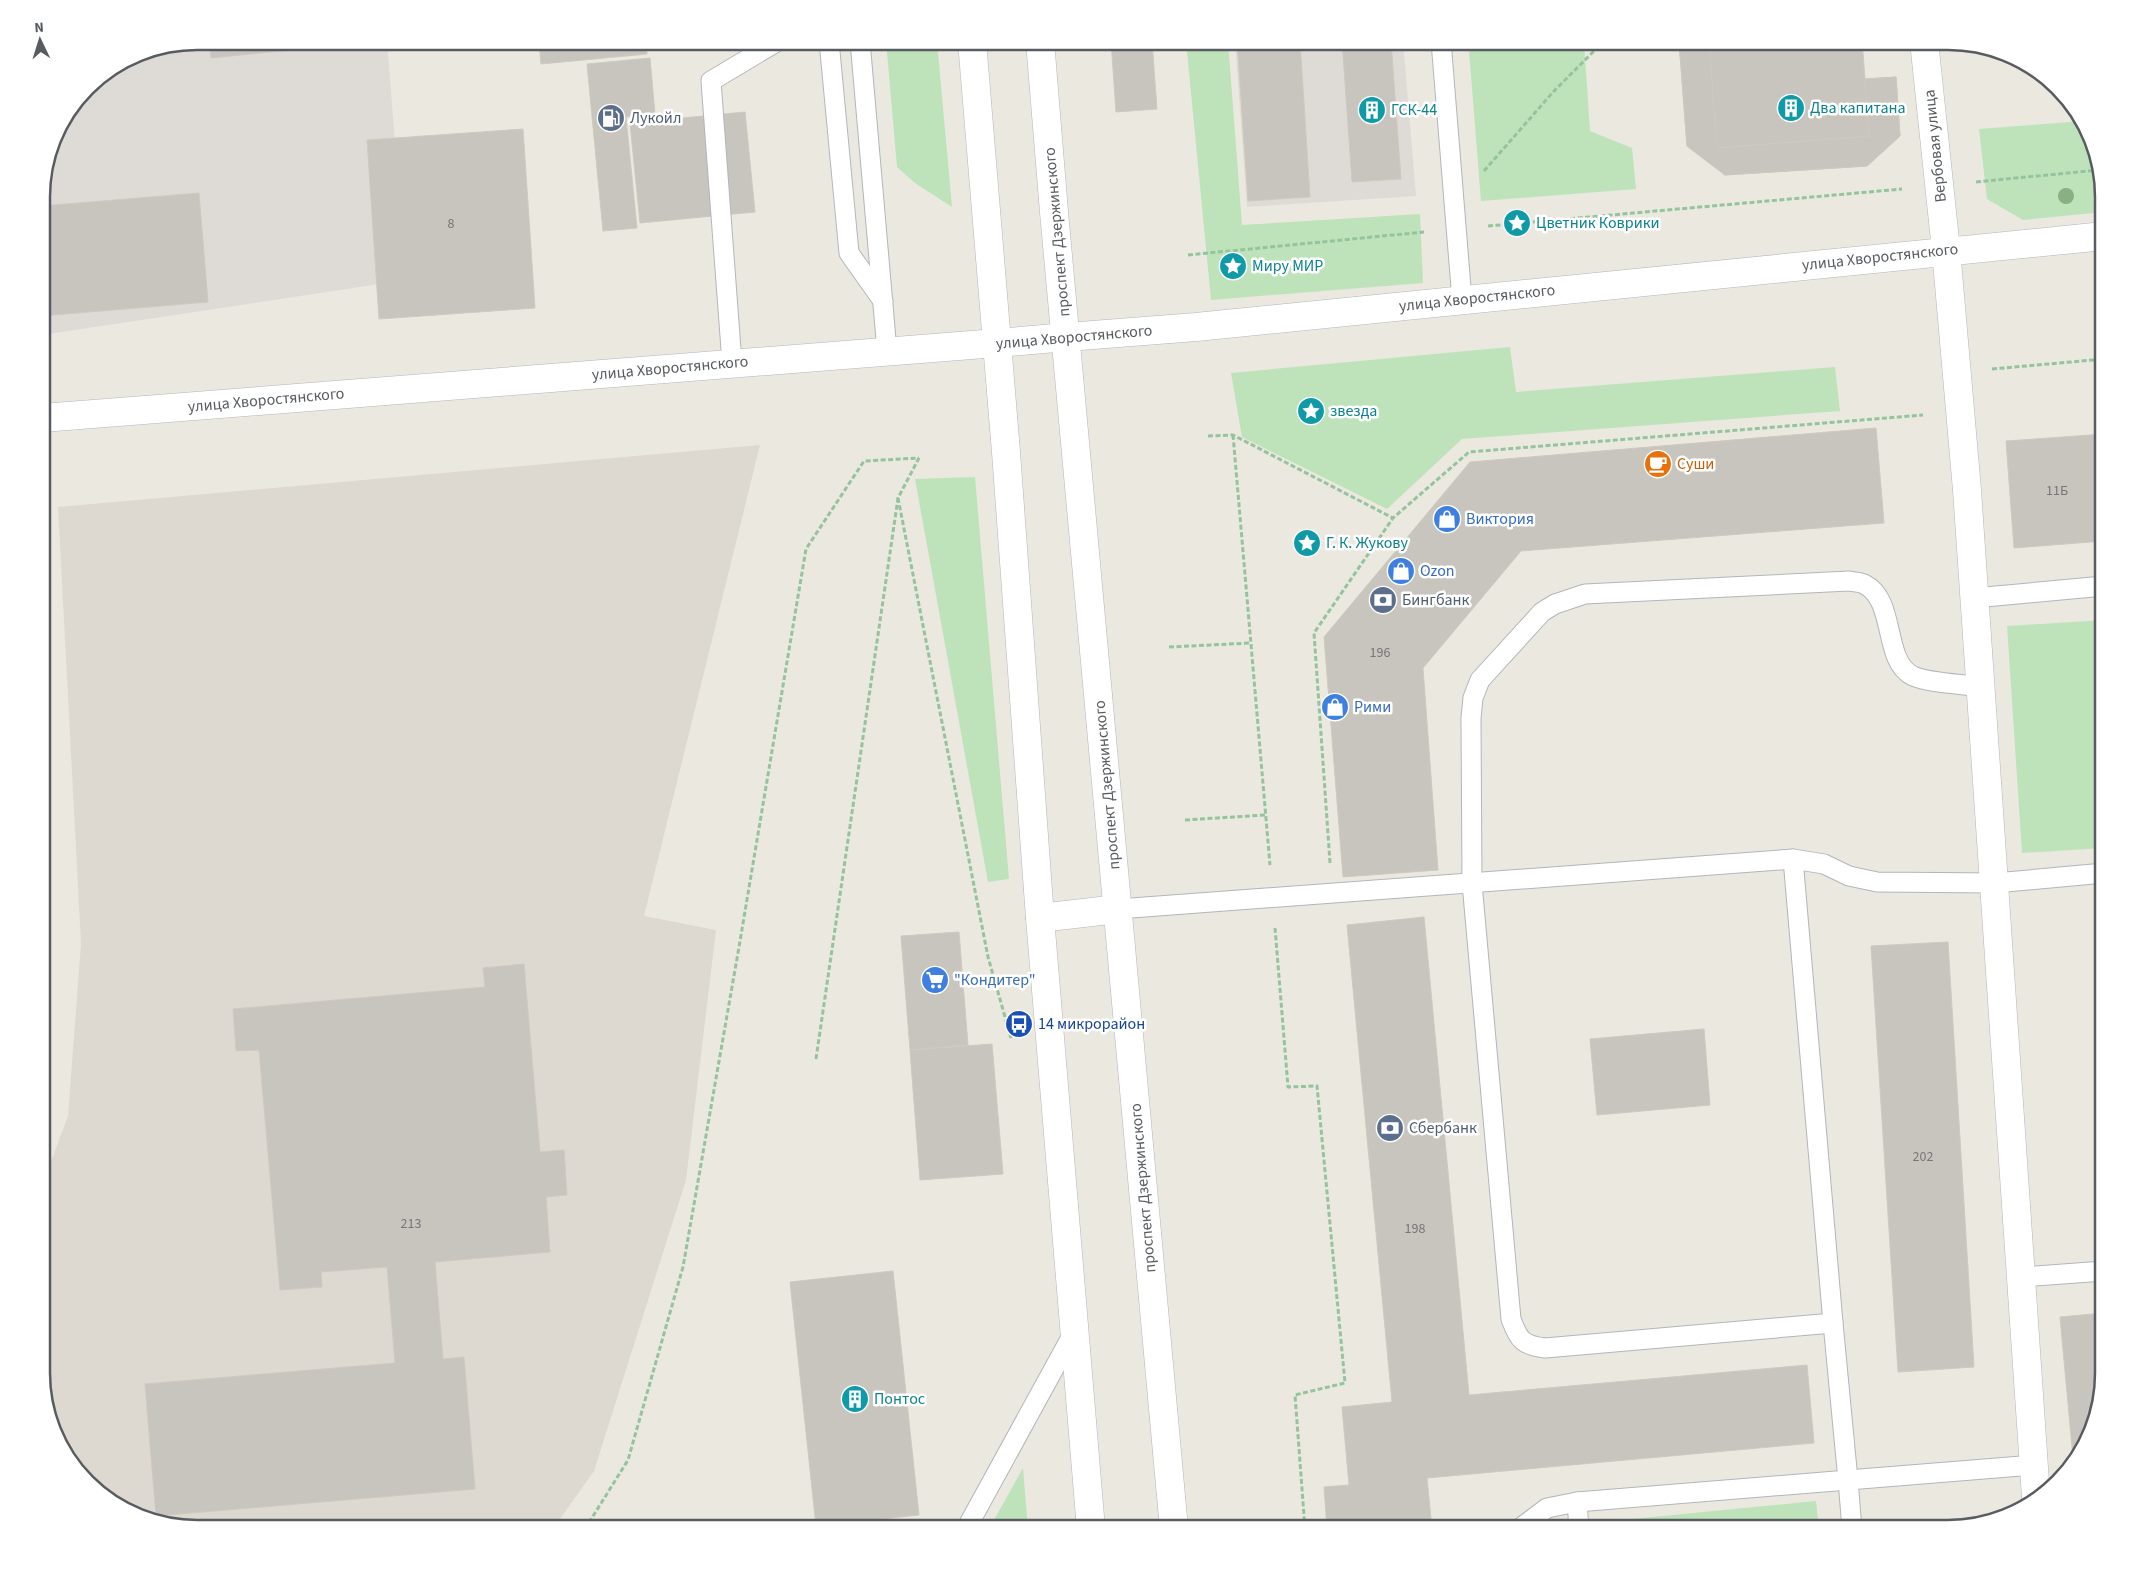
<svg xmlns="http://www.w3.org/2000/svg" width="2145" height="1570" font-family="'Source Sans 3',sans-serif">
<rect width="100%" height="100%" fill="#ebe8df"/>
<!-- industrial -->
<g fill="#dedbd7">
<path d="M197,41h190l19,239 -364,55v-148l11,-50 34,-50 51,-34z"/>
<path d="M1235,41h168l13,155 -169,11z"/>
</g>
<!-- education -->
<path fill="#ddd9d0" d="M760,445l-116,471 72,14 -30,250 -92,291 -41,58h-356l-50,-9 -45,-23 -40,-46 -20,-68v-197l26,-70 13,-172 -23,-437z"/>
<!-- green -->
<g fill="#bee3bb">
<path d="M886,41h51l15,166 -37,-24 -18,-16z"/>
<path d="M1186,41h42l14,184 178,-11 3,69 -212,17z"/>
<path d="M1584,42l6,89 42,17 4,41 -155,12 -12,-150z"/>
<path d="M2082,121l6,7 16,69v15l-81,8 -36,-21 -8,-70z"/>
<path d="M1510,347l6,45 319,-25 5,44 -378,28 -75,70 -145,-72 -11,-64z"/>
<path d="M975,477l34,402 -21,3 -73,-403z"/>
<path d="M2104,620v228l-82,5 -15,-227z"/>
<path d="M1023,1468l5,61h-39z"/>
<path d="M1816,1501l3,28h-217l-1,-7z"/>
</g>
<!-- building -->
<g fill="#c8c4be" stroke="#d0c9be">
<path d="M210,41h129v4l-128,13z"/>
<path d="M539,41h107l1,13 -106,10z"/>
<path d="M1111,41h41l5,68 -41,3z"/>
<path d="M1237,41h63l10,156 -62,4z"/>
<path d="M1342,41h49l10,138 -49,3z"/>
<path d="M1679,41h183l3,38 31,-2 4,59 -33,30 -142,9 -38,-29z"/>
<path d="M1679,41h30l8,107 152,-12 -4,-57 31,-2 4,59 -33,30 -142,9 -38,-29z"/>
<path d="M650,58l5,56 -29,3 11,111 -34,3 -16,-167z"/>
<path d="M745,112l10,100 -115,11 -10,-100z"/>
<path d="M523,129l12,179 -156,11 -12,-179z"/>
<path d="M199,193l9,109 -166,14v-110z"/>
<path d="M1876,428l8,95 -363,28 -98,117 15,202 -95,7 -19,-240 146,-175z"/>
<path d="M2104,434v107l-90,7 -8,-107z"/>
<path d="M1424,917l45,478 338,-30 7,78 -387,35 5,51h-105l-3,-42 25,-2 -7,-78 50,-5 -45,-477z"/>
<path d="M959,932l9,113 -58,5 -9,-114z"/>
<path d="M1948,942l26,425 -76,5 -27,-426z"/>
<path d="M524,964l16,188 24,-2 3,45 -21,2 4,55 -115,10 8,97 21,-2 11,132 -319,27 -11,-132 250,-21 -8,-96 -66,5 1,15 -42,3 -21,-240 -23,1 -3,-42 252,-22 -2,-19z"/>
<path d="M1704,1029l6,76 -113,10 -7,-76z"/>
<path d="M992,1044l11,130 -83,6 -10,-130z"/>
<path d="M893,1271l26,244 -103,11 -26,-244z"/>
<path d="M2104,1313v60l-9,50 -18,34 -4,1 -13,-141z"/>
<path d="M1961,1526l-13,3h-42z"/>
</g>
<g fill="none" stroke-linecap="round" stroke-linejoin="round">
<!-- service casing -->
<g stroke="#b2b6ba" stroke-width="21">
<g id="service">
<path d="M829,41l20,212 34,48"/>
<path d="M860,41l27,310"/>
<path d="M1441,41l21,259"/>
<path d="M732,363l-21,-282 67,-40"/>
<path d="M1974,598l130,-12"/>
<path d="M1793,859l40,464 -288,25c-22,-3 -26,-7 -34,-29l-39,-436 -1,-165 2,-20 7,-18 62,-68 13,-8 30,-10 264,-13c4,1 11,1 15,3 33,16 18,77 49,92 15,7 50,8 68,11"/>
<path d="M1118,909l675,-50 31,5 25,12 28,6 118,1 109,-10"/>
<path d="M2022,1277l82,-6"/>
<path d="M1577,1502l2,27"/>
<path d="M966,1529l108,-197"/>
<path d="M1519,1529l28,-21 30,-6 271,-22 -15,-157"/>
<path d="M1852,1529l-4,-49 186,-15"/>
</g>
</g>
<!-- minor casing -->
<g stroke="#b2b6ba" stroke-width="29">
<g id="minor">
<path d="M1924,41l22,209 21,240 69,1007"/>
<path d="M1067,337l129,-10 908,-91"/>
<path d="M42,418l955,-75"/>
</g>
</g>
<!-- tertiary casing -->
<g stroke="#b2b6ba" stroke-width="29">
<g id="tertiary">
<path d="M972,41l34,411 34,466 51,611"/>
<path d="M1040,41l14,171 120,1317"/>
<path d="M997,343l70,-6"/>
<path d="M1040,918l78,-9"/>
</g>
</g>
<!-- path -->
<g stroke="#94c49e" stroke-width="3" stroke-dasharray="5 2.5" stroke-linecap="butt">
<path d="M1484,171l70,-80 50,-50"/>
<path d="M1976,182l122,-12"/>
<path d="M1488,226l414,-37"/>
<path d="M1188,255l236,-23"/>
<path d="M1992,369l112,-10"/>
<path d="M1233,435l37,430"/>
<path d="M1208,436l25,-1 160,83"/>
<path d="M898,498l90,459 23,81"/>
<path d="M1169,647l82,-4"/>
<path d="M1185,820l80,-5"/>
<path d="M1330,863l-16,-230 79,-115 76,-66 454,-37"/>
<path d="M1275,928l13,159 29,-1 28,297 -50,12 10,134"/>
<path d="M816,1059l82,-561 21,-40"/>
<path d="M585,1529l43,-69 55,-193 56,-320 67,-398 58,-88 55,-3"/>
</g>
<!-- service -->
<use href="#service" stroke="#fff" stroke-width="19"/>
<!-- minor -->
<use href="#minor" stroke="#fff" stroke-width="28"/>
<!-- tertiary -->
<use href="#tertiary" stroke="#fff" stroke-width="28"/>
</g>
<!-- trees -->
<circle fill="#88b082" cx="2066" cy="196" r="8"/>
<!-- icons -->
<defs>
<g id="building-disc" transform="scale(1.4375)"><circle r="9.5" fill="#0f9aa8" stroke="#fff"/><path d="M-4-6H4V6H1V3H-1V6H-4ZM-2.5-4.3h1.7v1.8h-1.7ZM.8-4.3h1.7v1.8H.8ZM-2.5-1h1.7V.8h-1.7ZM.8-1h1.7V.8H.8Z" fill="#fff"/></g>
<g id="fuel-disc" transform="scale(1.4375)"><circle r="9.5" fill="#5c6f8a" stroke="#fff"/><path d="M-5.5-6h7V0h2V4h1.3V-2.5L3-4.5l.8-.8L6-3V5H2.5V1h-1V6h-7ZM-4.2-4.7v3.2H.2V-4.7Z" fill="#fff"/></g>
<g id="sight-disc" transform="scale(1.4375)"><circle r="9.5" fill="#0f9aa8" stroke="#fff"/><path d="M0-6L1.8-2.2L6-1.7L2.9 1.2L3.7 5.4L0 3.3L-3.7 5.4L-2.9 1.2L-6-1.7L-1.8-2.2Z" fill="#fff"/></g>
<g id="cafe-disc" transform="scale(1.4375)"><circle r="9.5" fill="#e8710a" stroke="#fff"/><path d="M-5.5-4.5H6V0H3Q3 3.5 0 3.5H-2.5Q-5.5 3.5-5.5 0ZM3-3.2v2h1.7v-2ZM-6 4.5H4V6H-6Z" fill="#fff"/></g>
<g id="shop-disc" transform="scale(1.4375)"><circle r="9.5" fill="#3f7fe0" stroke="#fff"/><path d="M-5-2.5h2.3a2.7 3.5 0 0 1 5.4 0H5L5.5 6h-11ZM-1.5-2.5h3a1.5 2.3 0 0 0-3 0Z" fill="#fff"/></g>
<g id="bank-disc" transform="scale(1.4375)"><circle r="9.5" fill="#5c6f8a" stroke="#fff"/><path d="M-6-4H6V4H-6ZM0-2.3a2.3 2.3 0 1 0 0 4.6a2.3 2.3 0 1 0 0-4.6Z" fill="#fff"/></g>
<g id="supermarket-disc" transform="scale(1.4375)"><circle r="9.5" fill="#3f7fe0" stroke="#fff"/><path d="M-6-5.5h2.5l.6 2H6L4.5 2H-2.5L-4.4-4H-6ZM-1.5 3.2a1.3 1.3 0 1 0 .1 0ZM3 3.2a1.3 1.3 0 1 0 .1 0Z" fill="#fff"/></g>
<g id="bus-disc" transform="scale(1.4375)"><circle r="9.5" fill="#1a4fb4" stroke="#fff"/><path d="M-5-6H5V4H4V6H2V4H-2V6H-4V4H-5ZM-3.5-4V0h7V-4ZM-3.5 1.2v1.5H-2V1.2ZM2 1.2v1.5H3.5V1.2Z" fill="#fff"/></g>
</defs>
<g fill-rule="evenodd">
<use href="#building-disc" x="1791" y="108"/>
<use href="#building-disc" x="1372" y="110"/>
<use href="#fuel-disc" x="611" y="118"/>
<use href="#sight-disc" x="1517" y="223"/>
<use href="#sight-disc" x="1233" y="266"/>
<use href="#sight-disc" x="1311" y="411"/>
<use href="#cafe-disc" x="1658" y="464"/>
<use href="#shop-disc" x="1447" y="519"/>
<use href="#sight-disc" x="1307" y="543"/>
<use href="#shop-disc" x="1401" y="571"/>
<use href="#bank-disc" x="1383" y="600"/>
<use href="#shop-disc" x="1335" y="707"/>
<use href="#supermarket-disc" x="935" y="980"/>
<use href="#bus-disc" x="1019" y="1024"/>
<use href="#bank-disc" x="1390" y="1128"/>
<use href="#building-disc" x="855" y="1399"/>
</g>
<g text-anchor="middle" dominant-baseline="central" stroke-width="5" stroke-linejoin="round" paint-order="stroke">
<!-- number labels -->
<g font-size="14" fill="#747678">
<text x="451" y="224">8</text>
<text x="2057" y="491">11Б</text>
<text x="1380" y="653">196</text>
<text x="1923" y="1157">202</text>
<text x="411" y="1224">213</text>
<text x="1415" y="1229">198</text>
</g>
<!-- culture labels -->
<g font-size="16" fill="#0d838f" stroke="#fff" text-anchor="start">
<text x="1810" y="108">Два капитана</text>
<text x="1391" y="110">ГСК-44</text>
<text x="1536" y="223">Цветник Коврики</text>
<text x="1252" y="266">Миру МИР</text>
<text x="1330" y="411">звезда</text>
<text x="1326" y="543">Г. К. Жукову</text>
<text x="874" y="1399">Понтос</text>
</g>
<!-- service labels -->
<g font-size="16" fill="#4e5e75" stroke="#fff" text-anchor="start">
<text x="630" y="118">Лукойл</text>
<text x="1402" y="600">Бингбанк</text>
<text x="1409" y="1128">Сбербанк</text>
</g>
<!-- street labels -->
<g font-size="16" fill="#585c60" stroke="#fff">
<text transform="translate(1935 146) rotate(-96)">Вербовая улица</text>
<text transform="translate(1057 232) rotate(-95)">проспект Дзержинского</text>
<text transform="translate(1880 257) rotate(-6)">улица Хворостянского</text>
<text transform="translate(1477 298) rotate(-6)">улица Хворостянского</text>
<text transform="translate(1074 337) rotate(-5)">улица Хворостянского</text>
<text transform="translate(670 368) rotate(-5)">улица Хворостянского</text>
<text transform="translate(266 400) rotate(-5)">улица Хворостянского</text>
<text transform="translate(1107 785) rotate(-95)">проспект Дзержинского</text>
<text transform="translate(1143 1188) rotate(-95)">проспект Дзержинского</text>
</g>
<!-- food labels -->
<g font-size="16" fill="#c56008" stroke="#fff" text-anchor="start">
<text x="1677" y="464">Суши</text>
</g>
<!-- shop labels -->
<g font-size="16" fill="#366cbe" stroke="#fff" text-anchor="start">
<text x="1466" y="519">Виктория</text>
<text x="1420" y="571">Ozon</text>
<text x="1354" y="707">Рими</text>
<text x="954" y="980">"Кондитер"</text>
</g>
<!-- transit labels -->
<g font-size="16" fill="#164399" stroke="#fff" text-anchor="start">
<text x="1038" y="1024">14 микрорайон</text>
</g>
</g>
<!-- crop -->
<path d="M0 0H2145V1570H0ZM197 50H1948A147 147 0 0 1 2095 197V1373A147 147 0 0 1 1948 1520H197A147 147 0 0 1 50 1373V197A147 147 0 0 1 197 50Z" fill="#fff" fill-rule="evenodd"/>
<path fill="none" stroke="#585c60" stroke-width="2.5" d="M197 50H1948A147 147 0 0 1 2095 197V1373A147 147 0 0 1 1948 1520H197A147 147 0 0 1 50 1373V197A147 147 0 0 1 197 50Z"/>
<!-- north arrow -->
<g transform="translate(40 40) rotate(356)" stroke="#ffffff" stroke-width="4" paint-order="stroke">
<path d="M0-4L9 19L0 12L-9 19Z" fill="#585c60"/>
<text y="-8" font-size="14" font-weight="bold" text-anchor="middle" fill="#585c60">N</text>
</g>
</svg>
